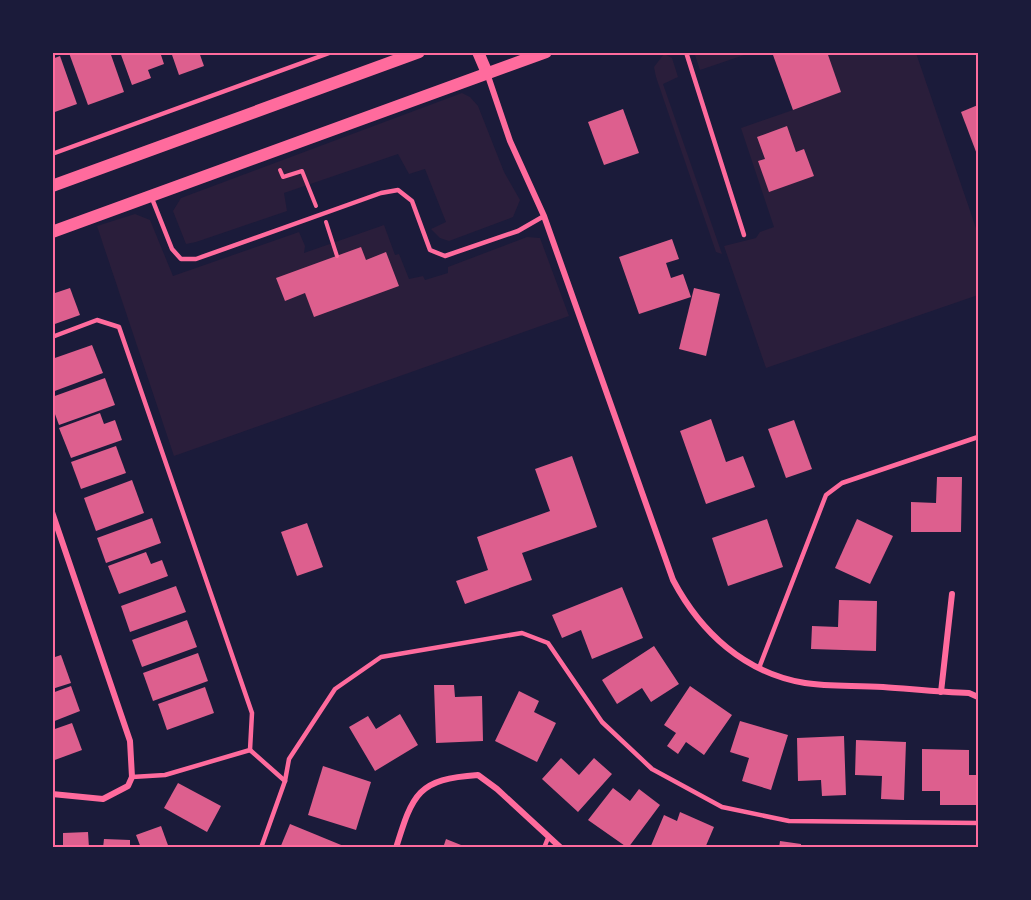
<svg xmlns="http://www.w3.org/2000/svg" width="1031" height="900" font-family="'Space Grotesk',sans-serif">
<rect width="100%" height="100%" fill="#1b1b3a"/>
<!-- green -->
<g fill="#2a1e3b">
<path d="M694,52h56v1l-50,17z"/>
<path d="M799,53h117l62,181v61l-212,73 -42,-122 32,-8 4,-6 14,-5 -33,-99 75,-26z"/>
<path d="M664,54l8,4 6,19 -15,7 59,170 -6,-2 -60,-175 -2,-10z"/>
<path d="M462,93l8,4 8,9 26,66 16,28 -7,17 -64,24 -9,-3 -9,-9 15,-7 -21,-53 -16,5 -11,-20 -114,39 3,18 -91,31 -10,2 -13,-33 8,-13z"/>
<path d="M135,214l15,6 23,56 126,-44 6,14 -1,7 80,-28 11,30 4,-1 10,25 14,-3 2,4 23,-7v-6l79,-30 13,1 29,78 -395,140 -77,-230z"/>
</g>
<!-- building -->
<g fill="#dd5f8e">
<path d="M110,52l14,40 -36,13 -19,-52z"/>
<path d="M120,52h40l4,12 -16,6 3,8 -19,7z"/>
<path d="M171,52h28l5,14 -25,9z"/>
<path d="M780,52h47l14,40 -48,18 -20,-55z"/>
<path d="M60,56l17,48 -25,9v-54z"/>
<path d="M978,105v52l-17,-45z"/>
<path d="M623,109l16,44 -35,12 -16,-43z"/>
<path d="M787,126l9,26 8,-3 10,27 -45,16 -11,-31 7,-2 -8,-22z"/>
<path d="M672,239l7,20 -13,4 5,15 12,-4 8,23 -52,17 -20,-57z"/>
<path d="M361,247l5,13 20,-8 13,34 -85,31 -9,-24 -20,8 -9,-23z"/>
<path d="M70,288l10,27 -28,10v-31z"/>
<path d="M694,288l26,6 -14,62 -27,-7z"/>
<path d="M92,345l11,28 -51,19v-33z"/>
<path d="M105,378l10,27 -56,20 -7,-19v-9z"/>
<path d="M100,413l4,11 11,-4 7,20 -51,18 -12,-30z"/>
<path d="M711,419l15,43 17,-6 12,31 -49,17 -26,-73z"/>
<path d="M794,420l18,49 -26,9 -18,-49z"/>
<path d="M116,446l10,27 -45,16 -10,-27z"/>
<path d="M572,456l25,71 -75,26 10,27 -67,24 -9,-23 32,-11 -11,-33 73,-26 -15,-42z"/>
<path d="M937,477h25l-1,55h-50v-30l25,1z"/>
<path d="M132,480l12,33 -48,18 -12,-33z"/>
<path d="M152,518l9,25 -55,20 -9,-25z"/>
<path d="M767,519l16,48 -55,19 -16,-48z"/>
<path d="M857,519l36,17 -23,48 -35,-16z"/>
<path d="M307,523l16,44 -26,9 -16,-44z"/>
<path d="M146,552l5,12 11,-4 6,16 -49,18 -11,-28z"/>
<path d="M176,586l10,26 -56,20 -9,-26z"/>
<path d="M622,587l21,51 -51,21 -11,-29 -19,8 -10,-23z"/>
<path d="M839,600l38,1 -1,50 -65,-2 1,-23 26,1z"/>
<path d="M187,620l10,27 -55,20 -10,-27z"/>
<path d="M654,646l25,38 -28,18 -9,-14 -25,16 -15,-24z"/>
<path d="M198,653l10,28 -55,20 -10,-28z"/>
<path d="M61,655l10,28 -19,6v-31z"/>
<path d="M434,685h20l1,12 27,-1 1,45 -47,2z"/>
<path d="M71,686l9,25 -28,11v-29z"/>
<path d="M690,686l42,29 -28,40 -18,-13 -8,12 -11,-8 9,-13 -12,-8z"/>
<path d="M205,687l9,26 -47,17 -9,-26z"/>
<path d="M519,691l20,10 -5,11 22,11 -19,39 -42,-21z"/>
<path d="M400,714l18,31 -43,26 -26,-44 19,-11 8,13z"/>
<path d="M740,721l48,14 -17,55 -29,-9 7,-23 -19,-6z"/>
<path d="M72,723l10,27 -30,11v-31z"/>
<path d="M844,736l2,59 -24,1 -1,-16 -23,1 -1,-43z"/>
<path d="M856,740l50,2 -2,58 -23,-1 1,-23 -27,-1z"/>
<path d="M922,749l47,1v25h9v30h-38v-14h-18z"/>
<path d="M561,758l18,17 15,-17 18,16 -34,38 -36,-33z"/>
<path d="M323,766l48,16 -15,48 -48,-15z"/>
<path d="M178,783l43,23 -14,26 -43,-24z"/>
<path d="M613,788l17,13 9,-12 21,16 -32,43 -40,-28z"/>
<path d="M680,812l34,15 -9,21h-55l14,-33 13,6z"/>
<path d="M290,824l56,23v1h-66z"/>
<path d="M161,826l8,22h-28l-5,-13z"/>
<path d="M88,832l1,16h-26v-15z"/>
<path d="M104,839l26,1v8h-27z"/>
<path d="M446,839l20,8v1h-23z"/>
<path d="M780,841l21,3v4h-22z"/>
</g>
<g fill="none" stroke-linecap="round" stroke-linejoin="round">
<!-- path -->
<g stroke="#ff6b9d" stroke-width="4">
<path d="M280,170l3,7 19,-6 14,35"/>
<path d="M326,222l11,34"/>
</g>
<!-- service -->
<g stroke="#ff6b9d" stroke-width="4.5">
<path d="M686,52l58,183"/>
<path d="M52,154l280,-102"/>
<path d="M151,196l21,53 9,10h15l185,-66 17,-3 14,11 18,49 15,6 73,-25 26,-15"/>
<path d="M52,337l45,-17 22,7 133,386 -2,37 -85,25 -33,2"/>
<path d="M759,668l67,-173 16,-12 136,-46"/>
<path d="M250,750l35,31"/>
<path d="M261,848l24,-67 4,-22 46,-70 46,-32 141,-24 26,10 54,79 50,47 70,38 67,14 189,2"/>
<path d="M544,848l4,-10"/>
</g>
<!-- minor -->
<g stroke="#ff6b9d" stroke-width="6">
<path d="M487,73l23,68 34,75 129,364c28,53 72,93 132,103 25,4 52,2 78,4 29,2 57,5 86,6l9,4"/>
<path d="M52,512l78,229 2,36 -4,9 -25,13 -51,-5"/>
<path d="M941,692l11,-98"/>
<path d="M396,848c17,-55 22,-69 82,-73l19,14 64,59"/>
</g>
<!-- secondary -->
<g stroke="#ff6b9d" stroke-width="12">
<path d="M478,52l9,21"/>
<path d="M52,186l367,-134"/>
<path d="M52,232l494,-180"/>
</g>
</g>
<!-- border -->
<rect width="1031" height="900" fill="none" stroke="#1b1b3a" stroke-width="108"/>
<rect x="54" y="54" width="923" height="792" fill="none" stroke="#ff6b9d" stroke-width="2"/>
</svg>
